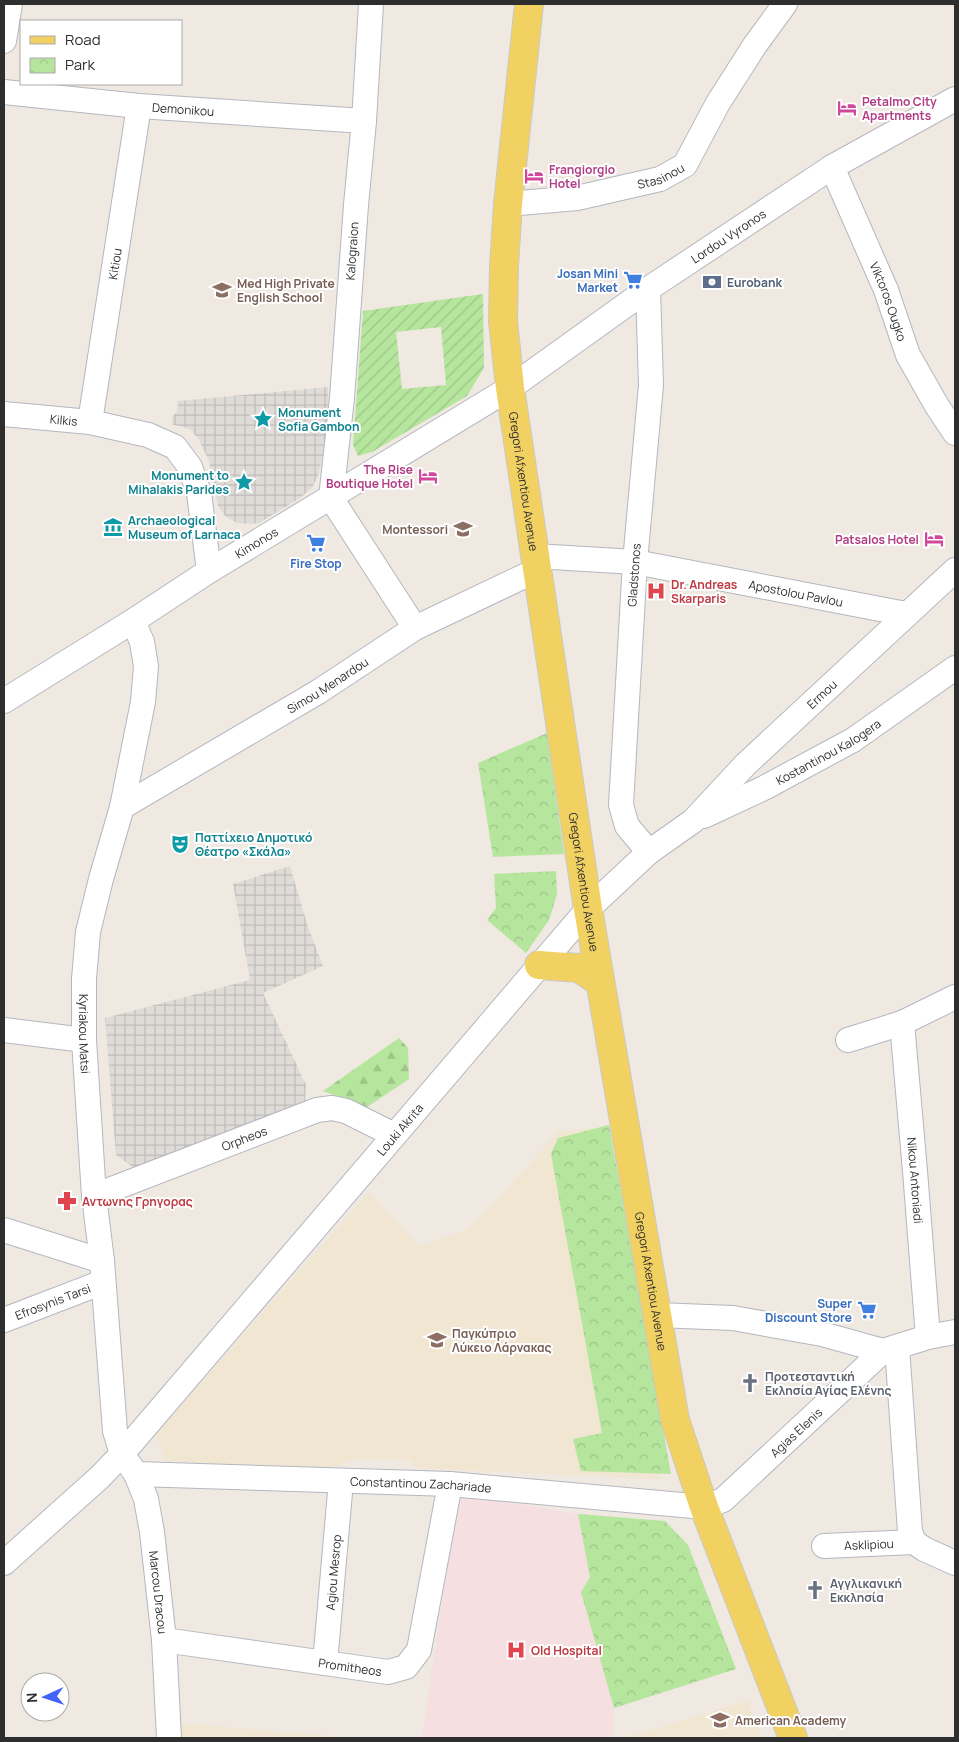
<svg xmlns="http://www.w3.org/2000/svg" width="959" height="1742" font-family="Manrope,sans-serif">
<defs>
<pattern id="forest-firs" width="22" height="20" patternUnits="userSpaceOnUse" patternTransform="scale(1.25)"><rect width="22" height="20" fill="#b6e59e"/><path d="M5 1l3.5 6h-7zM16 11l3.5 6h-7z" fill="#9dc588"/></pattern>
<pattern id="park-crowns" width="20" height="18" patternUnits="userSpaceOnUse" patternTransform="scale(1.25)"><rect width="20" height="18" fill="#b6e59e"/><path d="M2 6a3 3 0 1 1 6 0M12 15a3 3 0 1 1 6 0" fill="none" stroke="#9dc588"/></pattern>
<pattern id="garden-furrows" width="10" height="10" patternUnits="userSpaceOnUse" patternTransform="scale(1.25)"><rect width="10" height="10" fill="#b6e59e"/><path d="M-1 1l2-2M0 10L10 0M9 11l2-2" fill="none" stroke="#9dc588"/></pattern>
<pattern id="plaza-grid" width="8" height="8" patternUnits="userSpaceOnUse" patternTransform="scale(1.25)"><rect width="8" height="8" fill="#dfdcd8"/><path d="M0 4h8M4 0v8" fill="none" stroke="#c0bdba"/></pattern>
</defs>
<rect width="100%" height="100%" fill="#efe9e1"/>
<!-- education -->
<g fill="#f0e6d1">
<path d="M594,1128l67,351 -245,-11 -7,-9h-57l-21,10 -165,-8 -10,-27 213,-242 50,54 23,-7 24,-9 43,-43 50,-56z"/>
<path d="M747,1701l14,37h-137z"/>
<path d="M179,1723l173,15h-172z"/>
</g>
<!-- medical -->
<path fill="#f5dfe0" d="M458,1494l120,20 12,63 -9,15 33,116 -1,30h-191z"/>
<!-- forest -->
<path fill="url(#forest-firs)" d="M399,1038l9,10 1,31 -42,28 -44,-16z"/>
<!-- park -->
<g fill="url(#park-crowns)">
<path d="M547,733l17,121 -71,3 -15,-94z"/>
<path d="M556,871l1,23 -8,26 -23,33 -39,-33 9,-12 -2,-34z"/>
<path d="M609,1125l62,349 -90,-3 -8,-32 29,-6 -51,-279 7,-16z"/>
<path d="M578,1514l87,7 23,24 48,124 -122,39 -33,-116 9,-15z"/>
</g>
<!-- garden -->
<path fill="url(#garden-furrows)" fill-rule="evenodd" d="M483,294l1,74 -17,28 -95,56 -14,4 -5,-11 10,-134zM441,327l5,58 -44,4 -6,-57z"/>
<!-- plaza -->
<g fill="url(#plaza-grid)">
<path d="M328,387l1,42 -11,47 -6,12 -12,10 -41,25 -10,1 -12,-1 -11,-6 -8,-11 -9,-45 -10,-21 -8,-10 -10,-4 -8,-1 -1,-8 5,-5 1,-11z"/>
<path d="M290,866l18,61 15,39 -60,27 43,92 -1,18 -171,65 -18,-13 -11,-137 145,-38 -17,-96z"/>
</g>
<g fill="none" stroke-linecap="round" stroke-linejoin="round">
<!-- minor casing -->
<g stroke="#b4b7c1" stroke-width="26">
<g id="minor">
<path d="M371,4l-7,117 -8,84 -14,193 -11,100 84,130"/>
<path d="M4,41l6,-37"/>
<path id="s1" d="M4,92l135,14 225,15"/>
<path id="s2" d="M832,167l54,123 22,65 29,51 18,27"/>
<path id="s3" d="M508,204l69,-6 83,-19 25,-14 33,-62 37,-58 30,-41"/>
<path d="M648,289l3,96 -16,177 -14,243 6,21 22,26"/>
<path id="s4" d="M4,414l86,8 58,13 27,12 15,20 9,26 10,78"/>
<path id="s5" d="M90,422l49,-316"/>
<path id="s6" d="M535,556l100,6 271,52"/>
<path id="s7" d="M133,621l9,21 4,24 -3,36 -21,105 -21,72 -13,53 -4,47v61l10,156 8,65 13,170 7,23 14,20 10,25 6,33 12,108 5,98"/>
<path id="s8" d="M4,701l129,-80 76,-50 301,-183 138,-99 184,-122 123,-68"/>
<path id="s9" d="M122,807l196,-115 97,-64 122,-58"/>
<path id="s10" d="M704,816l60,-28 89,-48 102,-72"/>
<path id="s11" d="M902,1023l13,148 13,166"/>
<path d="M4,1030l80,10"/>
<path d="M848,1040l54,-17 53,-26"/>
<path id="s12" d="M94,1196l223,-86 15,-2 14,3 48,24"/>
<path d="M4,1230l98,31"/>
<path d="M657,1315l76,3 89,16 61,17 45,-14 27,-5"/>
<path id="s13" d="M4,1320l99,-38"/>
<path d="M897,1347l13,184 4,11 10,7 31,14"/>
<path id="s14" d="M136,1474l314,10 254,23 19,-7 160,-149"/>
<path id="s15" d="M824,1546l90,-4"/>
<path id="s16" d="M4,1563l96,-86 22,-23 466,-545 61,-57 44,-31 52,-56 210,-195"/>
<path id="s17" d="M164,1640l224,32 18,-5 13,-17 31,-166"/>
<path id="s18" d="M325,1663l16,-182"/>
</g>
</g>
<!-- major casing -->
<g stroke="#c9c9c9" stroke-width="30">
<g id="major">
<path id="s19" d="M529,4l-21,200 -4,62 -1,55 7,67 78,521 87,511 29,87 89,231"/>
<path d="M539,965l40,3 21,14"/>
</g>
</g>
<!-- minor -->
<use href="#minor" stroke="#fff" stroke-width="24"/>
<!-- major -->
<use href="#major" stroke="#f2d163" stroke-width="28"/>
</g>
<!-- icons -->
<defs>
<g id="hotel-bare" transform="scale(1.5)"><path d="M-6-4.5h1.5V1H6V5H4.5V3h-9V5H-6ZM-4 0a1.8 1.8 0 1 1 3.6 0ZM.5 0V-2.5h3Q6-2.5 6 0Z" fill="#d1479c" stroke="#fff" stroke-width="2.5" paint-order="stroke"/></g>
<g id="supermarket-bare" transform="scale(1.5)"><path d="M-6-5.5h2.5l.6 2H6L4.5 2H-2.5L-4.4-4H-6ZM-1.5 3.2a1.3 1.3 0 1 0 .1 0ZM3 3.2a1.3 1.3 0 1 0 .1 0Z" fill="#3f7fe0" stroke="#fff" stroke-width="2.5" paint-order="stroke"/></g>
<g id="bank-bare" transform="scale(1.5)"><path d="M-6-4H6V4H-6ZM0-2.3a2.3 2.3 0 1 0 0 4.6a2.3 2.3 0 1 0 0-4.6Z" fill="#5c6f8a" stroke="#fff" stroke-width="2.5" paint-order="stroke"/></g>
<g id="school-bare" transform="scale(1.5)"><path d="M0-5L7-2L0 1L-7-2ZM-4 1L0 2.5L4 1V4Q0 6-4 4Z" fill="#8d6e63" stroke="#fff" stroke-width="2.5" paint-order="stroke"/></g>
<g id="sight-bare" transform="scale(1.5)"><path d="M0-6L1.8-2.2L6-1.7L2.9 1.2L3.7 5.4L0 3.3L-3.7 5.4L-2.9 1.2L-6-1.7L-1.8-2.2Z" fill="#0f9aa8" stroke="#fff" stroke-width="2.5" paint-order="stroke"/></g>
<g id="museum-bare" transform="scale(1.5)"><path d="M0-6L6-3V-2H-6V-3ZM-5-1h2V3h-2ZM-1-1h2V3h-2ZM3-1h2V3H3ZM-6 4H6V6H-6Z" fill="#0f9aa8" stroke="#fff" stroke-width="2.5" paint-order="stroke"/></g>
<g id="hospital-bare" transform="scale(1.5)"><path d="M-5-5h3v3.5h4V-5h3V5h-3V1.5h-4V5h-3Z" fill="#e0444e" stroke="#fff" stroke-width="2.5" paint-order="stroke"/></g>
<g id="theatre-bare" transform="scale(1.5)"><path d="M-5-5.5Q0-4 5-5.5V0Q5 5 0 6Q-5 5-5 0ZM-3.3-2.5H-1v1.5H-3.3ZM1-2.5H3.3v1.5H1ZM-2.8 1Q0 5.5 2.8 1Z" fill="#0f9aa8" stroke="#fff" stroke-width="2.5" paint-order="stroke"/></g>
<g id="pharmacy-bare" transform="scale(1.5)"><path d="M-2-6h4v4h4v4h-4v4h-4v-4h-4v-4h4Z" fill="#e0444e" stroke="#fff" stroke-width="2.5" paint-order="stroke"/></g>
<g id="church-bare" transform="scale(1.5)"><path d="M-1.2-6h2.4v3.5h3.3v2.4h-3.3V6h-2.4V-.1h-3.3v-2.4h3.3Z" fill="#6b7280" stroke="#fff" stroke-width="2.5" paint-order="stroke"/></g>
</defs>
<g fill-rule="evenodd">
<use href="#hotel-bare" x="847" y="108"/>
<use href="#hotel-bare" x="534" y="176"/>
<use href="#supermarket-bare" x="633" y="280"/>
<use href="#bank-bare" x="712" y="282"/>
<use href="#school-bare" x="222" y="290"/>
<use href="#sight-bare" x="263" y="419"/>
<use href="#hotel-bare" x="428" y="476"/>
<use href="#sight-bare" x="244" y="482"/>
<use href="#museum-bare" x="113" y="527"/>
<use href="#school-bare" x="463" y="529"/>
<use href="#hotel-bare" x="934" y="539"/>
<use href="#supermarket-bare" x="316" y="543"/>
<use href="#hospital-bare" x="656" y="591"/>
<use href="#theatre-bare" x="180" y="844"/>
<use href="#pharmacy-bare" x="67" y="1201"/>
<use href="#supermarket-bare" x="867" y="1310"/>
<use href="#school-bare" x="437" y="1340"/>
<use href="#church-bare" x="750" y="1383"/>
<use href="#church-bare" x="815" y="1590"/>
<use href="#hospital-bare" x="516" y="1650"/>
<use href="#school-bare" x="720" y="1720"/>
</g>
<g text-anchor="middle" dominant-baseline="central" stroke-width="4" stroke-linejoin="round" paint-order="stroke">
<!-- hotel labels -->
<g font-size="12" font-weight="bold" fill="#b23c85" stroke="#fff" text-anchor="start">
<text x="862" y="101">Petalmo City<tspan x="862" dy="14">Apartments</tspan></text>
<text x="549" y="169">Frangiorgio<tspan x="549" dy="14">Hotel</tspan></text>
<text x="413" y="469" text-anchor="end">The Rise<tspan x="413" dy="14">Boutique Hotel</tspan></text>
<text x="919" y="539" text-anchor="end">Patsalos Hotel</text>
</g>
<!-- street labels -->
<g font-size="12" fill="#2e2e2e" stroke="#fff">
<text stroke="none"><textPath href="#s1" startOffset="180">Demonikou</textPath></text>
<text stroke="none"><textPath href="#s3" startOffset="156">Stasinou</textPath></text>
<text stroke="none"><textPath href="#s8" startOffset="861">Lordou Vyronos</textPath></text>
<text transform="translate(352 251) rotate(-86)">Kalograion</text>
<text stroke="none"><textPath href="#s5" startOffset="160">Kitiou</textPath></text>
<text stroke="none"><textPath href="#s2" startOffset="146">Viktoros Ougko</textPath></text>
<text stroke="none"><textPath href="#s4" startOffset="60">Kilkis</textPath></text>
<text stroke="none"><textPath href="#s19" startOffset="480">Gregori Afxentiou Avenue</textPath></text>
<text stroke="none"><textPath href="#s8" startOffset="298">Kimonos</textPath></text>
<text transform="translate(634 575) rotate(-86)">Gladstonos</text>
<text stroke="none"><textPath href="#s6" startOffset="264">Apostolou Pavlou</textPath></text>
<text stroke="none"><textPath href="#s9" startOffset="239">Simou Menardou</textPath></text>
<text stroke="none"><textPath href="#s16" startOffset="1196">Ermou</textPath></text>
<text stroke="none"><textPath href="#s10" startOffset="140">Kostantinou Kalogera</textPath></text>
<text stroke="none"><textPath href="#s19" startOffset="885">Gregori Afxentiou Avenue</textPath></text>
<text stroke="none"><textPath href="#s7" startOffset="422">Kyriakou Matsi</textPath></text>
<text stroke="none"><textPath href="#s16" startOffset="588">Louki Akrita</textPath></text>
<text stroke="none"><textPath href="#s12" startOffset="161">Orpheos</textPath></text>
<text stroke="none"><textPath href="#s11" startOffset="158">Nikou Antoniadi</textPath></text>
<text stroke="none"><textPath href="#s19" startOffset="1290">Gregori Afxentiou Avenue</textPath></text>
<text stroke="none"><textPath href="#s13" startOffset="52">Efrosynis Tarsi</textPath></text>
<text stroke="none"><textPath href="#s14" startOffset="689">Agias Elenis</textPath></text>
<text stroke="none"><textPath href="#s14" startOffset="285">Constantinou Zachariade</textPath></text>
<text stroke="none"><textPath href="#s15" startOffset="45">Asklipiou</textPath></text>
<text stroke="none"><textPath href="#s18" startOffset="91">Agiou Mesrop</textPath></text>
<text stroke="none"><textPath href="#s7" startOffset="990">Marcou Dracou</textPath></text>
<text stroke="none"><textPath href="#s17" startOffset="188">Promitheos</textPath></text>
</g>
<!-- shop labels -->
<g font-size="12" font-weight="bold" fill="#366cbe" stroke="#fff" text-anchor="end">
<text x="618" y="273">Josan Mini<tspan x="618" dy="14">Market</tspan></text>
<text x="316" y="563" text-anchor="middle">Fire Stop</text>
<text x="852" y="1303">Super<tspan x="852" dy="14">Discount Store</tspan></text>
</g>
<!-- service labels -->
<g font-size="12" font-weight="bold" fill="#4e5e75" stroke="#fff" text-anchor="start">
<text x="727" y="282">Eurobank</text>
</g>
<!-- education labels -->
<g font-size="12" font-weight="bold" fill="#785e54" stroke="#fff" text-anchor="start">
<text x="237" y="283">Med High Private<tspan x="237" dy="14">English School</tspan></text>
<text x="448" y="529" text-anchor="end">Montessori</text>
<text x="452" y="1333">Παγκύπριο<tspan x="452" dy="14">Λύκειο Λάρνακας</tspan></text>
<text x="735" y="1720">American Academy</text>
</g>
<!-- culture labels -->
<g font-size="12" font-weight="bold" fill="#0d838f" stroke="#fff" text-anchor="start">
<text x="278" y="412">Monument<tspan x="278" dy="14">Sofia Gambon</tspan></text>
<text x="229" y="475" text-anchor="end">Monument to<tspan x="229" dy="14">Mihalakis Parides</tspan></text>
<text x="128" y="520">Archaeological<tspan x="128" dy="14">Museum of Larnaca</tspan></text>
<text x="195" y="837">Παττίχειο Δημοτικό<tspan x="195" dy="14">Θέατρο «Σκάλα»</tspan></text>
</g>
<!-- health labels -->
<g font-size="12" font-weight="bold" fill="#be3a42" stroke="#fff" text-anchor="start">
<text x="671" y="584">Dr. Andreas<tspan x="671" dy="14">Skarparis</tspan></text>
<text x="82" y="1201">Αντωνης Γρηγορας</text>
<text x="531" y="1650">Old Hospital</text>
</g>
<!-- worship labels -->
<g font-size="12" font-weight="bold" fill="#5b616d" stroke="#fff" text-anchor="start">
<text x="765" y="1376">Προτεσταντική<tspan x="765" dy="14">Εκλησία Αγίας Ελένης</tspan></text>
<text x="830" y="1583">Αγγλικανική<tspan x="830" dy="14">Εκκλησία</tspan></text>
</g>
</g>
<!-- border -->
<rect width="959" height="1742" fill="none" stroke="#2e2e2e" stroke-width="10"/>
<!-- legend -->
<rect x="20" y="20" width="162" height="65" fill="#ffffff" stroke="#ababab"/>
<rect x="30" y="36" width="25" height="8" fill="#f2d163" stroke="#ababab"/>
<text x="65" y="45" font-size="15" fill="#2e2e2e">Road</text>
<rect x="30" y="58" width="25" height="15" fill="url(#park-crowns)" stroke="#ababab"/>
<text x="65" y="70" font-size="15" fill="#2e2e2e">Park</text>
<!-- north arrow -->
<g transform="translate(45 1697) rotate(267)"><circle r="24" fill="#ffffff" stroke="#ababab"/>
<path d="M0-4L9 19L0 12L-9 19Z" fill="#4264fb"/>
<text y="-8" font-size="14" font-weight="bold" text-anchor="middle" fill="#2e2e2e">N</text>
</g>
</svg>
